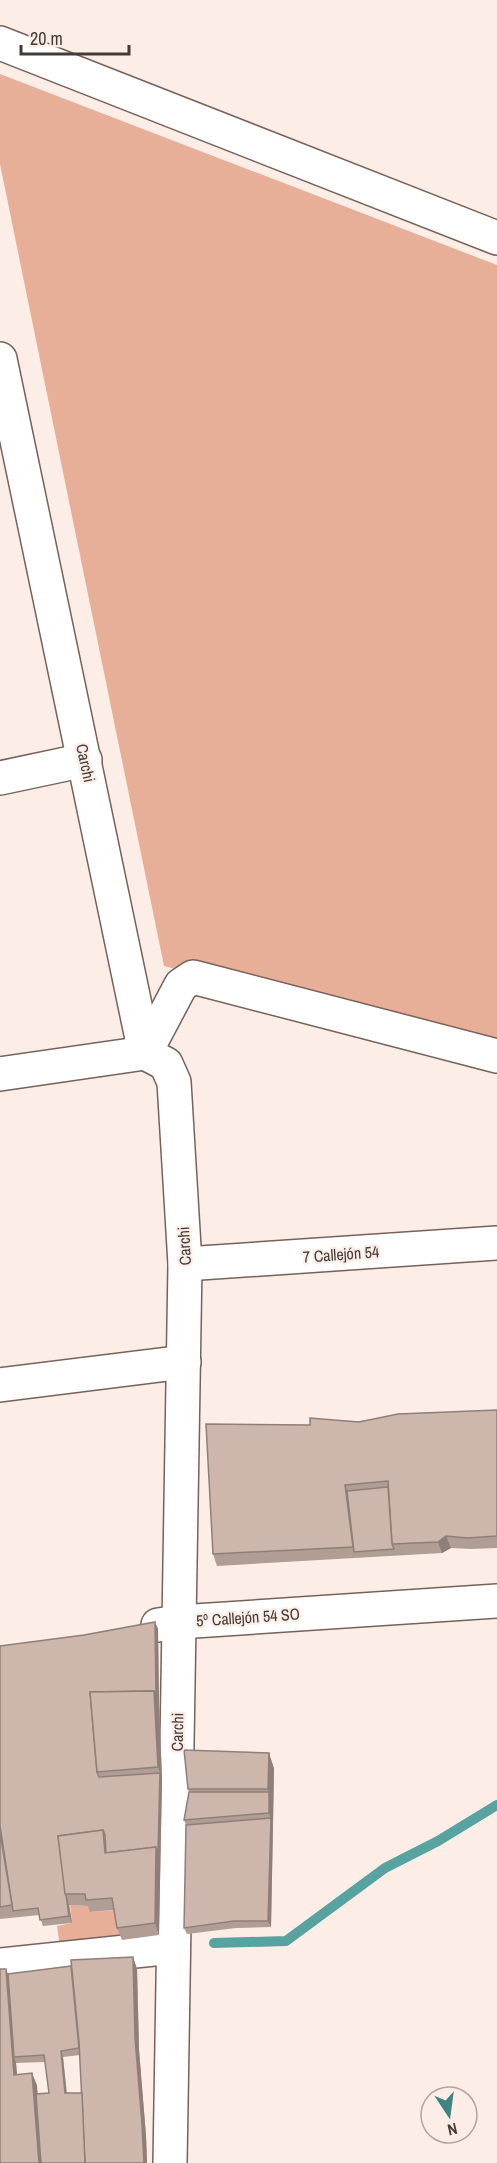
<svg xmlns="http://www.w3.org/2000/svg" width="497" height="2163" viewBox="0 0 497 2163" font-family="'Archivo Narrow',sans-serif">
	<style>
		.green { fill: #e7af97 }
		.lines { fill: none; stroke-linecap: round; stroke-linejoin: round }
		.stream { stroke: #57a3a0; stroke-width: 10 }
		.minor-casing { stroke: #776259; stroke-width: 36 }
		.minor { stroke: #fff; stroke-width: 33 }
		.wall { fill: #b09d94; fill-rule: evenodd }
		.shaded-wall { fill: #907f78 }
		.building { fill: #cdb6ac; stroke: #907f78; stroke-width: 1.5 }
		.labels { text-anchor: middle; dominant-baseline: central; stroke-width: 4.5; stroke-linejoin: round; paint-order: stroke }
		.street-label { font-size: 16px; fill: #443a36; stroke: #fcede7 }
	</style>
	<rect width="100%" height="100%" fill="#fcede7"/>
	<g class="green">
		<polygon points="0,74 497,265 497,1051 164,966 0,164"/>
		<polygon points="70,1905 89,1906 91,1912 117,1910 122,1940 60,1947 57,1926 72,1923"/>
	</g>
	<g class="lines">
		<polyline class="stream" points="214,1943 286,1941 385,1868 438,1841 497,1805"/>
		<g class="minor-casing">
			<g id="minor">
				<polyline points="0,43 497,238"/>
				<polyline points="0,359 145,1053"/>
				<polyline points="0,778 85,760"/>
				<polyline points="145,1053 166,1064 174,1082 185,1264 170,2163"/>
				<polyline points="145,1053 181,985 193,977 497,1056"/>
				<polyline points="0,1074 145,1053"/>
				<polyline points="185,1264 497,1243"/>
				<polyline points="0,1385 184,1362"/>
				<polyline points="158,1625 179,1622 497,1601"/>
				<polyline points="0,1965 173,1947"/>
			</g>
		</g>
		<use href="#minor" class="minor"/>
	</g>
	<g class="wall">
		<polygon points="497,1410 497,1548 471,1549 451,1548 442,1553 217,1566 213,1554 310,1425"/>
		<polygon points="155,1622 158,1629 159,1703 162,1779 159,1935 122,1940 117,1928 114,1910 90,1912 88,1906 69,1905 72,1923 43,1926 39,1915 0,1919 0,1646 84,1635"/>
		<polygon points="274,1768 271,1927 236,1928 187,1934 184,1928 186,1825 184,1820 189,1792 188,1789"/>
		<path d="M133,1957L137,1969L139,2050L146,2136L147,2163H0L6,1969L8,1974ZM80,2055L82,2093H67L63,2057ZM45,2062L49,2093L37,2094V2085L17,2075L16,2063Z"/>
	</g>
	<g class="shaded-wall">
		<polygon points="345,1485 350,1497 354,1552 353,1547"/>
		<polygon points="446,1536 451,1548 442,1553 438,1542"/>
		<polygon points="155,1622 158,1629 159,1703 162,1779 159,1935 155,1923 156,1847 160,1773 158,1767 154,1691"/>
		<polygon points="269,1753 274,1768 273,1825 269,1813 269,1792 268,1789"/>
		<polygon points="271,1818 273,1825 271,1927 268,1921"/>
		<polygon points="0,1820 13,1911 0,1833"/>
		<polygon points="67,1898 69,1905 72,1923 69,1916"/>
		<polygon points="133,1957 137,1969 139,2050 146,2136 147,2163 144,2163 135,2038"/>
		<polygon points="6,1969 10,1981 14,2057 16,2063 18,2087 14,2075"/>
		<polygon points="61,2051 63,2057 67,2100 65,2093"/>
		<polygon points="32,2073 37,2085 43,2163 39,2163"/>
	</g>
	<g class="building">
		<polygon points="497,1410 497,1536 467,1538 446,1536 438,1542 392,1544 388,1481 345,1485 353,1547 213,1554 206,1424 310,1425 310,1418 359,1422 398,1414"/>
		<polygon points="388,1487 392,1544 394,1549 354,1552 347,1491"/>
		<polygon points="155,1622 156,1696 154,1691 90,1692 97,1772 99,1777 160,1773 158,1852 156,1847 106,1853 105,1835 103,1830 58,1836 69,1916 40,1920 38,1908 13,1911 0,1826 0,1646 84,1635"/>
		<polygon points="154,1691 158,1767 97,1772 90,1692"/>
		<polygon points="184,1750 269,1753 268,1789 188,1789"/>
		<polygon points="189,1792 269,1792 269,1813 184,1820"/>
		<polygon points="271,1818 268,1921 234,1921 184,1928 186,1825"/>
		<polygon points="103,1830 105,1853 156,1847 155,1923 117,1928 112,1898 86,1900 85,1894 65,1894 58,1836"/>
		<polygon points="0,1833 12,1905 0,1907"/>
		<polygon points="133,1957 135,2038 142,2124 144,2163 85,2163 79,2042 71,1960"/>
		<polygon points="71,1966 79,2048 61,2051 65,2093 82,2093 85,2163 41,2163 36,2094 49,2093 44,2055 14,2057 8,1974"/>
		<polygon points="0,1969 6,1969 14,2075 32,2073 39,2163 0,2163"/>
	</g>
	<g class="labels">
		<g class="street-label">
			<text transform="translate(86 763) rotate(78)">Carchi</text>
			<text transform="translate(184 1246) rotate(-93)">Carchi</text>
			<text transform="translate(341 1254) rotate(-4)">7 Callejón 54</text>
			<text transform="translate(248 1617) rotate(-4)">5º Callejón 54 SO</text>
			<text transform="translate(177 1732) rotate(-89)">Carchi</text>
		</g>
	</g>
	<g transform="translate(449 2115) rotate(167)"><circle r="28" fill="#fcede7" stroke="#b2a5a0" stroke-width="1.5"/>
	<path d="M0-4.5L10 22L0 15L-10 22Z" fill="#3d8582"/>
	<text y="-9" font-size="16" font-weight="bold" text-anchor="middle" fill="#443a36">N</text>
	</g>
	<path d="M21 45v9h108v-9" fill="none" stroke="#443a36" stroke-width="3"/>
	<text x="30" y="45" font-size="18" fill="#443a36" stroke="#fcede7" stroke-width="4.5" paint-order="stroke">20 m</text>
</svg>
